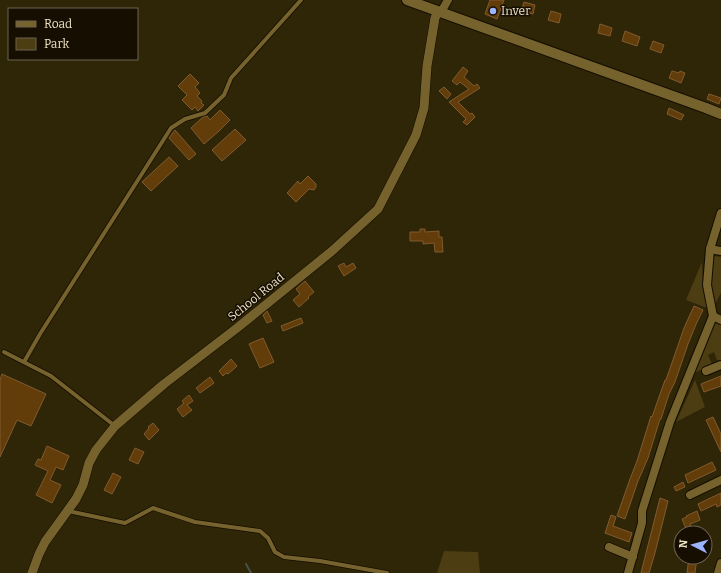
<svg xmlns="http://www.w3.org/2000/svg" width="721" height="573" viewBox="0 0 721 573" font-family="Bitter,serif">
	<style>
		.green { fill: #4c3d13 }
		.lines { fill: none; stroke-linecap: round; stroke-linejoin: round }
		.stream { stroke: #49514b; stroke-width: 2 }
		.building { fill: #623d0a; stroke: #805b2f }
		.service-casing { stroke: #140e01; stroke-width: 5.5 }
		.minor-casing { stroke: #140e01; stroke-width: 10 }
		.tertiary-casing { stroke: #140e01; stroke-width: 10 }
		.secondary-casing { stroke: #140e01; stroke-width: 12 }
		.service { stroke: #76622c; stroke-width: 4 }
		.minor { stroke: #76622c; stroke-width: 8 }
		.tertiary { stroke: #76622c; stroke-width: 9 }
		.secondary { stroke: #76622c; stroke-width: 10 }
		.poi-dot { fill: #9bb5fd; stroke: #160e00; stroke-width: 1.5 }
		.labels { text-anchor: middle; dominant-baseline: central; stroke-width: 3; stroke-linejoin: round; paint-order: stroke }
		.poi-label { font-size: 12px; fill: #f0e5c9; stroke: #160e00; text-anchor: start }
		.street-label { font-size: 12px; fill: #f0e5c9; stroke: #160e00 }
	</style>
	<rect width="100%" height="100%" fill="#2f2507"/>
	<g class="green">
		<polygon points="716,256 721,257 721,293 715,304 711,291 710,279 713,257"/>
		<polygon points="702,262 703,289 707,296 707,308 686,300"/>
		<polygon points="715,320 721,323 721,361 717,360 714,352 708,355 712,364 710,366 694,373"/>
		<polygon points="695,380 705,407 676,422"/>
		<polygon points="444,551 478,552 480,573 437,573"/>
	</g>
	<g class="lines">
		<polyline class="stream" points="246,564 251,573"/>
	</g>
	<g class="building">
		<polygon points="490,0 504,0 497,19 485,14"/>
		<polygon points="524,2 535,5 533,14 521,11"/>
		<polygon points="551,11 561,14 559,23 548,20"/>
		<polygon points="600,24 612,28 610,36 598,33"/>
		<polygon points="625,31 640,37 637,46 622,41"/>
		<polygon points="653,41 664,45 661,53 650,49"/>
		<polygon points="463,67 468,71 464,77 474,86 477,84 480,88 458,102 470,114 472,113 475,117 467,125 463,122 466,119 449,102 469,89 460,82 457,85 452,81"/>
		<polygon points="672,71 679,73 680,71 685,73 681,83 669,78"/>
		<polygon points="190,74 199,83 195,87 200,93 197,96 202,101 201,103 204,105 198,111 195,107 192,110 182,100 187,95 178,86"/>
		<polygon points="444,87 451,94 447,99 439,91"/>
		<polygon points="709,94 721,98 719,104 707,99"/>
		<polygon points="669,108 684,115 681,120 667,114"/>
		<polygon points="220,110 230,120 219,131 204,144 191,128 203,117 207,116 210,120"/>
		<polygon points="235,129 246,140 222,161 212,150"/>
		<polygon points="175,130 196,154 189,160 169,138"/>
		<polygon points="169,157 178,166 151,191 142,182"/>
		<polygon points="308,176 316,184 316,187 314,190 309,189 296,202 287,193 298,181 300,184"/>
		<polygon points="420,229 425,229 425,232 439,231 439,237 442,237 443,252 435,252 434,243 423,244 423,241 410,241 410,232 420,232"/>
		<polygon points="344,263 346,267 353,263 356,268 344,276 338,266"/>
		<polygon points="305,281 314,292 308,297 309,298 299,307 293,300 300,294 296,289"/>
		<polygon points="694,306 703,310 697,322 688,344 675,382 669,394 661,419 660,419 648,458 638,481 625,519 617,516 630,479 637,461 651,416 652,417 665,380 666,380 684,328"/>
		<polygon points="267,311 272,321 267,323 263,315"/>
		<polygon points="301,318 303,323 283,331 281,326"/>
		<polygon points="263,338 274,362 260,368 249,344"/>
		<polygon points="231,359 237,366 228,374 226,373 223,376 219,371"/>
		<polygon points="2,374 46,394 31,426 17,420 0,457 0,380"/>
		<polygon points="721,376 721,386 704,392 701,384"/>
		<polygon points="210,377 214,383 200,393 196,388"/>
		<polygon points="189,395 193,401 187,405 192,410 183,417 177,409 184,403 182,401"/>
		<polygon points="713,417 721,434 721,452 706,420"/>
		<polygon points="153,423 159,430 149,440 144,434 149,428 148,427"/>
		<polygon points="47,446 69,456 63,470 56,467 50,480 61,485 52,503 36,495 48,471 35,465 38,459 41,460"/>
		<polygon points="135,448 144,452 138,464 129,460"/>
		<polygon points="712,462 716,470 688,483 685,475"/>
		<polygon points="113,473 121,477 112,494 104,490"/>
		<polygon points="683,482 685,487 676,491 674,487"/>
		<polygon points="721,493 721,505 717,507 716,504 701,511 698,504"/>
		<polygon points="660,498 668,501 655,553 649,573 641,573"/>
		<polygon points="697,511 700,520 690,524 691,527 686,529 682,519 687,517 686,516"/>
		<polygon points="611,515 616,517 613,526 632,533 629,542 605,533"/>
		<polygon points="689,557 697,557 695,573 687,573"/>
	</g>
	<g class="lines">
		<g class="service-casing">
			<g id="service">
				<polyline points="4,352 51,376 115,426"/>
				<polyline points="24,362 40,334 171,128 185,119 205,113 224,95 231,78 301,0"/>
				<polyline points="68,511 125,523 153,508 195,522 260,531 268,538 275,552 284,557 320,561 387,573"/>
			</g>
		</g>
		<g class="minor-casing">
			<g id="minor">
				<polyline points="441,12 448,0"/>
				<polyline points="710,249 721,251"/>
				<polyline points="713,316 721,320"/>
				<polyline points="706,371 721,365"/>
				<polyline points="690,495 721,480"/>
				<polyline points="609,547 633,557"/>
				<polyline points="628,573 642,523 642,511 670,422 713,316 707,285 710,249 721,213"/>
				<polyline points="718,573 721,563"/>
			</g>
		</g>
		<g class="tertiary-casing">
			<polyline id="tertiary" points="32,573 39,554 45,542 76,499 83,485 89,463 96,450 115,426 164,384 237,328 332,251 378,209 416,135 424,108 427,66 435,18 438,11"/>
		</g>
		<g class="secondary-casing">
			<polyline id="secondary" points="407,0 706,108 721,114"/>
		</g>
		<use href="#service" class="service"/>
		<use href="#minor" class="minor"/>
		<use href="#tertiary" class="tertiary"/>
		<use href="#secondary" class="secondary"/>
	</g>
	<circle class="poi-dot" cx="493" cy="11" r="4"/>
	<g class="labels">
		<g class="poi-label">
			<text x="501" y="11">Inver</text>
		</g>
		<g class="street-label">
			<text transform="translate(256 297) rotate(-39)">School Road</text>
		</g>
	</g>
	<rect x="8" y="8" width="130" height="52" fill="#160e00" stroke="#6d6450"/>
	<rect x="16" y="21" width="20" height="6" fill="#76622c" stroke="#6d6450"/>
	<text x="44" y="28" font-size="12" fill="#f0e5c9">Road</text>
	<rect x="16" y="38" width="20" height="12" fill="#4c3d13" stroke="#6d6450"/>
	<text x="44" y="48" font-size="12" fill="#f0e5c9">Park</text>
	<g transform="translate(693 545) rotate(276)"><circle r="19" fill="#160e00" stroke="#6d6450"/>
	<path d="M0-3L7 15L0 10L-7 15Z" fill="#9bb5fd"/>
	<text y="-6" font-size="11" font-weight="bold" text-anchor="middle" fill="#f0e5c9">N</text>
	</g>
</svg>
